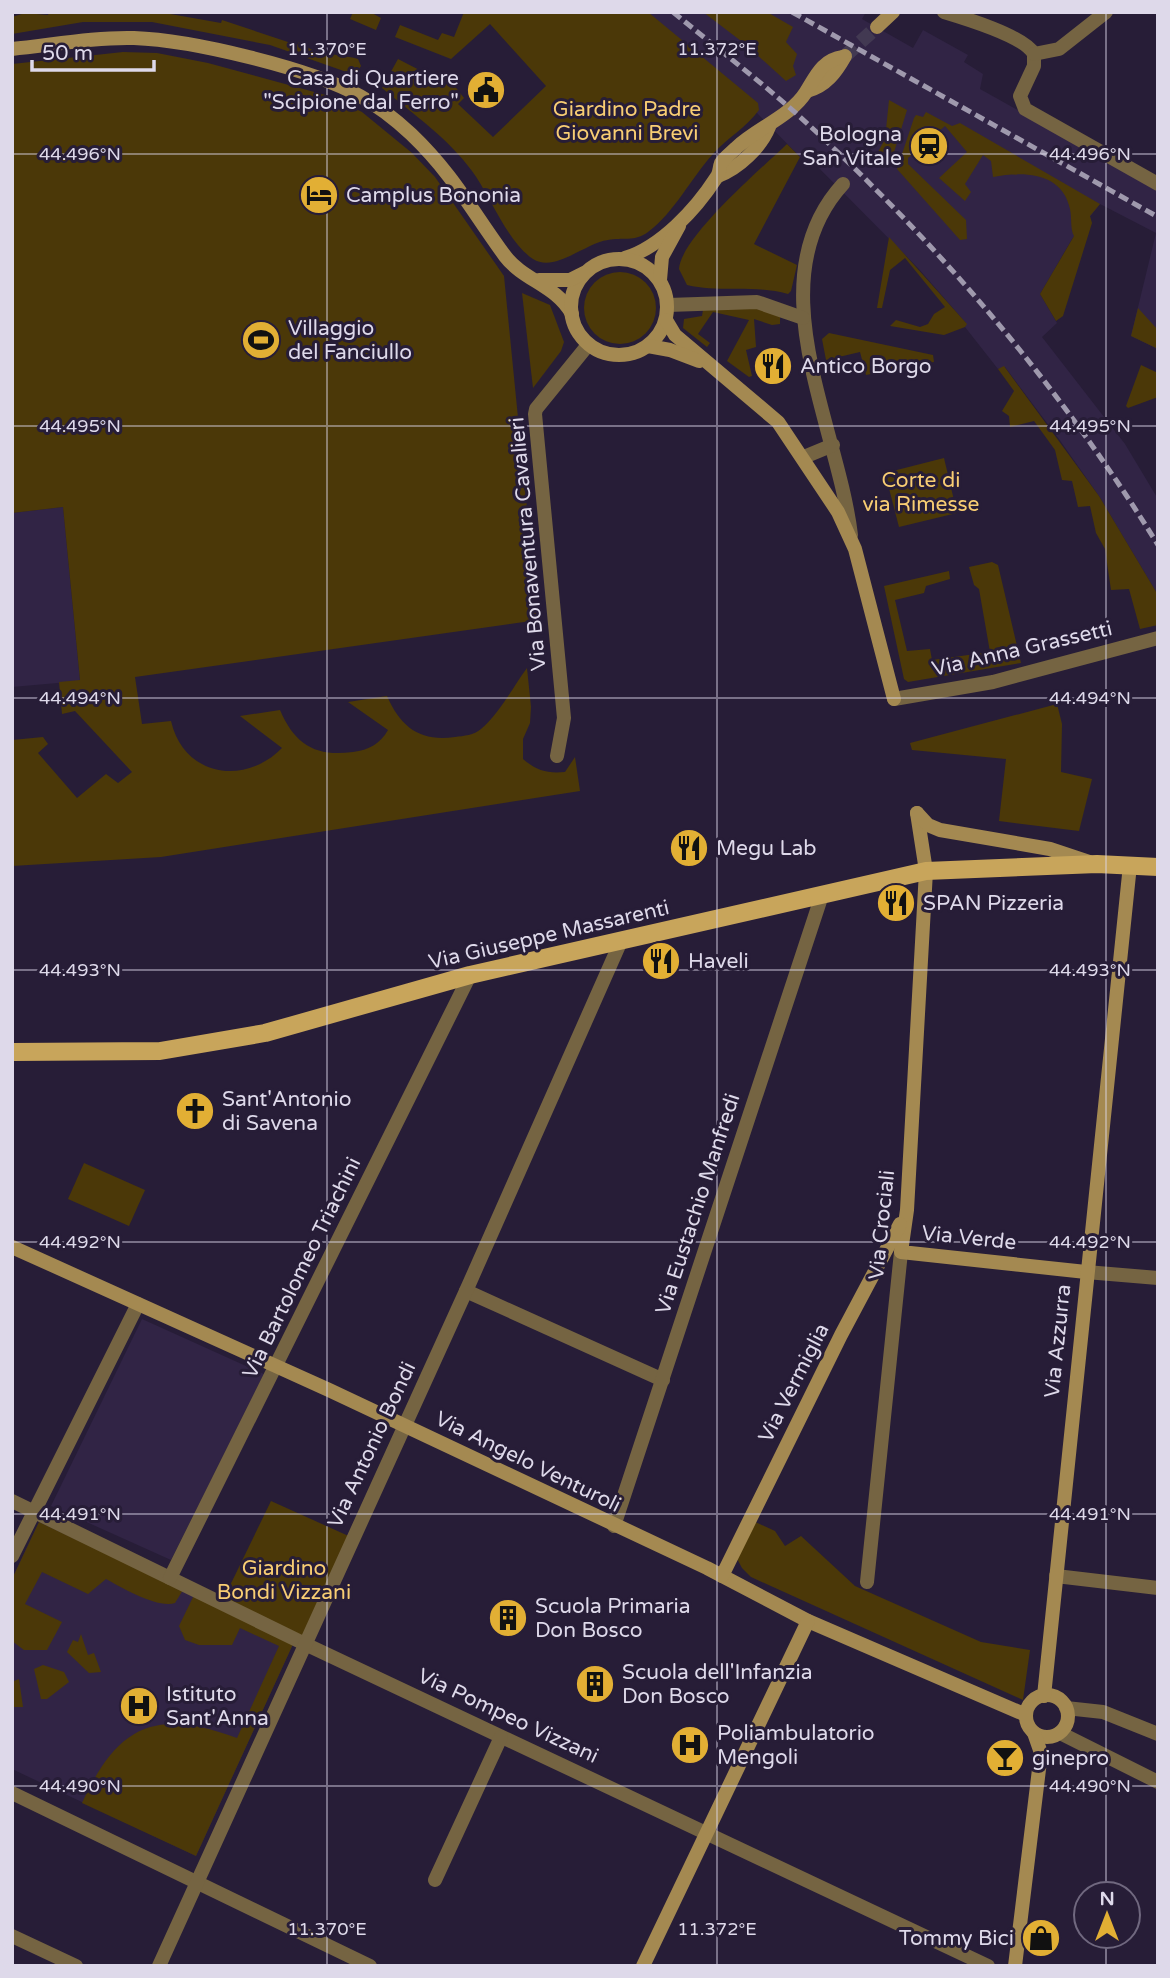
<svg xmlns="http://www.w3.org/2000/svg" width="1170" height="1978" viewBox="0 0 1170 1978" font-family="'Varela Round',sans-serif">
	<style>
		.built { fill: #312445 }
		.green { fill: #4b3808 }
		.lines { fill: none; stroke-linecap: round; stroke-linejoin: round }
		.secondary-tunnel { stroke: #423952; stroke-width: 14; stroke-dasharray: 14 7; stroke-linecap: butt }
		.street { stroke: #756442; stroke-width: 14 }
		.secondary { stroke: #a48951; stroke-width: 14 }
		.primary { stroke: #c8a55b; stroke-width: 18 }
		.rail { stroke: #9f99ad; stroke-width: 5; stroke-dasharray: 10 5; stroke-linecap: butt }
		.ticks { fill: none; stroke: #ded9ea; stroke-width: 2; stroke-opacity: 0.45 }
		.labels { text-anchor: middle; dominant-baseline: central; stroke-width: 6; stroke-linejoin: round; paint-order: stroke }
		.poi-label { font-size: 21px; fill: #ded9ea; stroke: #271d37; text-anchor: start }
		.park-label { font-size: 21px; fill: #f8cd73; stroke: #271d37 }
		.street-label { font-size: 21px; fill: #ded9ea; stroke: #271d37 }
		.ticks-label { font-size: 18px; text-anchor: middle; fill: #ded9ea; stroke: #271d37; stroke-width: 6; stroke-linejoin: round; paint-order: stroke }
	</style>
	<rect width="100%" height="100%" fill="#271d37"/>
	<g class="built">
		<polygon points="624,12 866,12 862,19 913,48 923,30 968,55 964,62 983,74 980,89 1158,188 1158,349 1131,336 1156,233 1100,204 1072,239 1040,294 1057,323 1042,337 1125,444 1158,499 1158,595 1099,496 1059,439 1005,367 998,369 965,327 966,323 918,268 812,161 800,157 757,113"/>
		<polygon points="63,507 80,681 12,687 12,513"/>
		<polygon points="142,1319 264,1374 171,1560 51,1506"/>
		<polygon points="39,1522 294,1642 196,1856 12,1769 12,1579"/>
	</g>
	<g class="green">
		<path d="M49,12H159L221,23L222,20L297,45L299,42L322,56L324,51C336,57 346,55 358,59L361,66L355,75L270,45L152,22H83L12,34V17L25,13L48,15Z"/>
		<polygon points="353,12 370,12 381,18 376,30 350,19"/>
		<path d="M464,12H648L758,103L759,110C747,127 727,138 713,154C691,178 674,213 648,232C635,242 622,237 608,240C585,243 555,273 533,259C507,242 490,195 472,171C448,138 414,115 382,88L398,59L431,76L436,72L447,76L464,98L458,104L493,137L546,86L490,24L451,59L395,37L400,25L438,40L442,33L454,37Z"/>
		<polygon points="703,12 767,12 793,27 786,42 797,54 793,66 796,75 786,81 745,44"/>
		<path d="M123,52L157,53L208,63L329,96L362,112L412,153L435,177L504,276L538,620L135,677L142,724L171,721C184,777 245,786 282,748L240,716L280,710C295,745 316,757 353,752C369,750 380,744 388,730L348,702L387,696C401,728 421,742 455,737C464,736 474,735 481,729C499,714 513,687 527,668L531,707L530,723L523,739V759C536,770 547,774 565,772L575,757L580,791L161,857L12,866V740L43,737L48,744L38,753L77,798L106,774L118,783L132,772L75,711L62,714L59,682L80,680L63,507L12,513V64Z"/>
		<polygon points="889,100 907,110 891,162 878,152 885,139"/>
		<path d="M926,112L952,126L960,123L1100,204L1090,216L1092,223L1063,316L1056,321L1040,294L1074,236C1070,229 1072,218 1070,209C1062,172 1024,171 993,177L991,161L983,155L965,184L971,192L965,201L939,178L967,152L945,126L908,158V164L966,220L967,239L960,240L897,169L914,118L916,115L923,117Z"/>
		<path d="M787,144L800,157L754,244L797,265L791,291L788,294C754,284 720,293 687,285L679,269C681,237 762,168 787,144Z"/>
		<polygon points="889,237 967,324 965,327 944,335 890,326 896,320 920,327 928,324 934,314 945,307 905,258 890,270 882,308 877,308"/>
		<circle cx="620" cy="308" r="36"/>
		<polygon points="522,293 550,305 564,342 561,351 533,388"/>
		<polygon points="757,308 780,315 780,324 772,325 754,319 756,347 746,350 752,376 749,377 727,361 749,320 713,312 698,334 710,343 707,347 683,328 684,319 702,316 703,310"/>
		<polygon points="1138,308 1158,330 1158,349 1131,336"/>
		<polygon points="829,333 933,355 934,362 866,375 860,352 826,360 822,339"/>
		<polygon points="1141,365 1158,373 1158,397 1128,408 1126,406"/>
		<polygon points="1004,366 1099,496 1158,595 1158,625 1140,629 1129,589 1111,590 1105,549 1096,533 1090,506 1078,507 1072,481 1062,480 1055,450 1034,421 1010,427 1009,416 1002,411 1014,391 998,369"/>
		<polygon points="944,458 957,513 899,527 885,473"/>
		<polygon points="992,562 998,565 1021,663 908,682 904,679 884,586 949,571 950,579 926,586 924,593 895,600 907,651 930,649 932,660 990,652 979,589 974,585 969,567"/>
		<polygon points="1057,704 1062,724 1061,772 1092,779 1079,831 999,821 1006,759 912,750 910,743"/>
		<polygon points="84,1163 145,1190 129,1226 68,1199"/>
		<polygon points="271,1501 353,1538 305,1644 221,1604"/>
		<polygon points="751,1520 775,1531 785,1546 801,1536 855,1586 981,1642 1030,1650 1023,1700 751,1577 742,1568 735,1555"/>
		<path d="M39,1522L183,1590L175,1603C159,1609 122,1588 106,1579L88,1594L42,1572L25,1604L62,1622L47,1650H24L12,1641V1579Z"/>
		<path d="M194,1595L294,1642L196,1856L82,1803C118,1725 155,1708 237,1738L279,1646L240,1628L232,1645H199L185,1640L179,1626Z"/>
		<polygon points="81,1634 88,1655 94,1653 101,1672 89,1673 67,1652 73,1640 78,1642"/>
		<polygon points="43,1665 64,1672 69,1682 47,1699 41,1699 34,1669"/>
		<polygon points="19,1679 23,1707 13,1707 14,1681"/>
	</g>
	<g class="lines">
		<polyline class="secondary-tunnel" points="845,56 877,27"/>
		<g class="street">
			<path d="M944,12C964,18 1024,36 1034,54"/>
			<polyline points="1034,54 1034,66 1020,96 1025,109 1158,184"/>
			<polyline points="1034,54 1059,49 1106,12"/>
			<path d="M843,184C755,280 838,425 851,535"/>
			<polyline points="668,305 757,302 803,318"/>
			<polyline points="804,457 833,445"/>
			<polyline points="894,699 993,682 1158,638"/>
			<polyline points="557,756 564,718 535,414 536,409 588,345"/>
			<polyline points="1086,1272 1158,1278"/>
			<polyline points="466,1291 663,1380"/>
			<polyline points="12,1501 305,1644 988,1966"/>
			<polyline points="614,1526 822,895"/>
			<polyline points="12,1556 138,1304"/>
			<polyline points="1056,1576 1158,1588"/>
			<polyline points="170,1578 470,975"/>
			<polyline points="867,1582 901,1252"/>
			<polyline points="1066,1708 1103,1712 1158,1734"/>
			<polyline points="1060,1733 1158,1782"/>
			<polyline points="12,1793 370,1966"/>
			<polyline points="435,1880 501,1737"/>
			<polyline points="12,1936 76,1966"/>
			<polyline points="159,1966 466,1291 621,941"/>
		</g>
		<g class="secondary">
			<polyline points="877,27 893,12"/>
			<path d="M12,49C52,45 94,37 134,38C191,40 310,68 360,96C378,106 396,120 411,134C453,174 472,211 505,256C524,281 556,285 572,314"/>
			<path d="M807,91C826,86 836,72 845,56"/>
			<path d="M718,176C739,168 761,147 769,127"/>
			<path d="M625,258C661,247 696,209 716,178C720,174 719,168 721,163C724,158 732,152 736,148C757,128 790,117 806,92C816,76 822,60 843,57"/>
			<circle cx="619" cy="307" r="48"/>
			<polyline points="539,280 570,280 584,273"/>
			<polyline points="660,280 662,257 679,226"/>
			<polyline points="666,320 675,335 778,422 838,512 855,549 894,699"/>
			<polyline points="648,346 670,350 699,361"/>
			<polyline points="917,813 926,871 907,1210 901,1252 1086,1272"/>
			<polyline points="917,813 928,825 940,830 1050,849 1089,862"/>
			<polyline points="12,1247 329,1390 707,1568 808,1621 1026,1715"/>
			<polyline points="722,1576 841,1335 900,1224"/>
			<circle cx="1047" cy="1716" r="21"/>
			<polyline points="1044,1696 1130,865"/>
			<polyline points="643,1966 808,1621"/>
			<polyline points="1015,1966 1041,1753 1034,1733"/>
		</g>
		<polyline class="primary" points="12,1052 160,1051 265,1033 470,975 926,871 1097,864 1158,867"/>
		<g class="rail">
			<path d="M673,12C719,50 767,86 811,127C944,250 1063,391 1158,545"/>
			<polyline points="792,12 1158,217"/>
		</g>
	</g>
	<path class="ticks" d="M327,12V1966M717,12V1966M1106,12V1894M12,154H1158M12,426H1158M12,698H1158M12,970H1158M12,1242H1158M12,1514H1158M12,1786H1158M1106,1936V1966"/>
	<defs>
		<g id="civic-disc" transform="scale(2.0125)"><circle r="9.5" fill="#e2af34" stroke="#271d37"/><path d="M-.6-6.5H3V-4.5H.6V-3L4-1V1h2V6H-6V1h2V-1L-.6-3ZM-1.2 2.5V6h2.4V2.5Z" fill="#111"/></g>
		<g id="station-disc" transform="scale(2.0125)"><circle r="9.5" fill="#e2af34" stroke="#271d37"/><path d="M-3-6H3Q5-6 5-4V2Q5 4 3 4L4.5 6H3L1.5 4h-3L-3 6H-4.5L-3 4Q-5 4-5 2V-4Q-5-6-3-6ZM-3.5-4v3h7v-3ZM-3.5 1v1.5H-2V1ZM2 1v1.5H3.5V1Z" fill="#111"/></g>
		<g id="hotel-disc" transform="scale(2.0125)"><circle r="9.5" fill="#e2af34" stroke="#271d37"/><path d="M-6-4.5h1.5V1H6V5H4.5V3h-9V5H-6ZM-4 0a1.8 1.8 0 1 1 3.6 0ZM.5 0V-2.5h3Q6-2.5 6 0Z" fill="#111"/></g>
		<g id="stadium-disc" transform="scale(2.0125)"><circle r="9.5" fill="#e2af34" stroke="#271d37"/><path d="M0-5a6.5 5 0 1 0 0 10a6.5 5 0 1 0 0-10ZM-3.5-1.8h7v3.6h-7Z" fill="#111"/></g>
		<g id="restaurant-disc" transform="scale(2.0125)"><circle r="9.5" fill="#e2af34" stroke="#271d37"/><path d="M-5-6h1v4h1v-4h1v4h1v-4h1v5L-1.5 .5V6h-2V.5L-5-1ZM5-6V6H3V1.5H1.5Q1.5-4 5-6Z" fill="#111"/></g>
		<g id="church-disc" transform="scale(2.0125)"><circle r="9.5" fill="#e2af34" stroke="#271d37"/><path d="M-1.2-6h2.4v3.5h3.3v2.4h-3.3V6h-2.4V-.1h-3.3v-2.4h3.3Z" fill="#111"/></g>
		<g id="building-disc" transform="scale(2.0125)"><circle r="9.5" fill="#e2af34" stroke="#271d37"/><path d="M-4-6H4V6H1V3H-1V6H-4ZM-2.5-4.3h1.7v1.8h-1.7ZM.8-4.3h1.7v1.8H.8ZM-2.5-1h1.7V.8h-1.7ZM.8-1h1.7V.8H.8Z" fill="#111"/></g>
		<g id="hospital-disc" transform="scale(2.0125)"><circle r="9.5" fill="#e2af34" stroke="#271d37"/><path d="M-5-5h3v3.5h4V-5h3V5h-3V1.5h-4V5h-3Z" fill="#111"/></g>
		<g id="bar-disc" transform="scale(2.0125)"><circle r="9.5" fill="#e2af34" stroke="#271d37"/><path d="M-6-5H6L.8 .8V4.5H3.5V6h-7V4.5H-.8V.8Z" fill="#111"/></g>
		<g id="shop-disc" transform="scale(2.0125)"><circle r="9.5" fill="#e2af34" stroke="#271d37"/><path d="M-5-2.5h2.3a2.7 3.5 0 0 1 5.4 0H5L5.5 6h-11ZM-1.5-2.5h3a1.5 2.3 0 0 0-3 0Z" fill="#111"/></g>
	</defs>
	<g fill-rule="evenodd">
		<use href="#civic-disc" x="486" y="90"/>
		<use href="#station-disc" x="929" y="146"/>
		<use href="#hotel-disc" x="319" y="195"/>
		<use href="#stadium-disc" x="261" y="340"/>
		<use href="#restaurant-disc" x="773" y="366"/>
		<use href="#restaurant-disc" x="689" y="848"/>
		<use href="#restaurant-disc" x="896" y="903"/>
		<use href="#restaurant-disc" x="661" y="961"/>
		<use href="#church-disc" x="195" y="1111"/>
		<use href="#building-disc" x="508" y="1618"/>
		<use href="#building-disc" x="595" y="1684"/>
		<use href="#hospital-disc" x="139" y="1706"/>
		<use href="#hospital-disc" x="690" y="1745"/>
		<use href="#bar-disc" x="1005" y="1758"/>
		<use href="#shop-disc" x="1041" y="1938"/>
	</g>
	<g class="labels">
		<g class="poi-label">
			<text x="459" y="78" text-anchor="end">Casa di Quartiere<tspan x="459" dy="24">"Scipione dal Ferro"</tspan></text>
			<text x="902" y="134" text-anchor="end">Bologna<tspan x="902" dy="24">San Vitale</tspan></text>
			<text x="346" y="195">Camplus Bononia</text>
			<text x="288" y="328">Villaggio<tspan x="288" dy="24">del Fanciullo</tspan></text>
			<text x="800" y="366">Antico Borgo</text>
			<text x="716" y="848">Megu Lab</text>
			<text x="923" y="903">SPAN Pizzeria</text>
			<text x="688" y="961">Haveli</text>
			<text x="222" y="1099">Sant'Antonio<tspan x="222" dy="24">di Savena</tspan></text>
			<text x="535" y="1606">Scuola Primaria<tspan x="535" dy="24">Don Bosco</tspan></text>
			<text x="622" y="1672">Scuola dell'Infanzia<tspan x="622" dy="24">Don Bosco</tspan></text>
			<text x="166" y="1694">Istituto<tspan x="166" dy="24">Sant'Anna</tspan></text>
			<text x="717" y="1733">Poliambulatorio<tspan x="717" dy="24">Mengoli</tspan></text>
			<text x="1032" y="1758">ginepro</text>
			<text x="1014" y="1938" text-anchor="end">Tommy Bici</text>
		</g>
		<g class="park-label">
			<text x="627" y="109">Giardino Padre<tspan x="627" dy="24">Giovanni Brevi</tspan></text>
			<text x="921" y="480">Corte di<tspan x="921" dy="24">via Rimesse</tspan></text>
			<text x="284" y="1568">Giardino<tspan x="284" dy="24">Bondi Vizzani</tspan></text>
		</g>
		<g class="street-label">
			<text transform="translate(528 544) rotate(-95)">Via Bonaventura Cavalieri</text>
			<text transform="translate(1022 649) rotate(-13)">Via Anna Grassetti</text>
			<text transform="translate(549 935) rotate(-13)">Via Giuseppe Massarenti</text>
			<text transform="translate(698 1204) rotate(-72)">Via Eustachio Manfredi</text>
			<text transform="translate(882 1225) rotate(-84)">Via Crociali</text>
			<text transform="translate(969 1238) rotate(6)">Via Verde</text>
			<text transform="translate(302 1268) rotate(-64)">Via Bartolomeo Triachini</text>
			<text transform="translate(1058 1341) rotate(-84)">Via Azzurra</text>
			<text transform="translate(794 1383) rotate(-63)">Via Vermiglia</text>
			<text transform="translate(372 1445) rotate(-65)">Via Antonio Bondi</text>
			<text transform="translate(528 1462) rotate(26)">Via Angelo Venturoli</text>
			<text transform="translate(508 1716) rotate(25)">Via Pompeo Vizzani</text>
		</g>
	</g>
	<g class="ticks-label">
		<text x="327" y="55">11.370°E</text>
		<text x="717" y="55">11.372°E</text>
		<text x="80" y="160">44.496°N</text>
		<text x="1090" y="160">44.496°N</text>
		<text x="80" y="432">44.495°N</text>
		<text x="1090" y="432">44.495°N</text>
		<text x="80" y="704">44.494°N</text>
		<text x="1090" y="704">44.494°N</text>
		<text x="80" y="976">44.493°N</text>
		<text x="1090" y="976">44.493°N</text>
		<text x="80" y="1248">44.492°N</text>
		<text x="1090" y="1248">44.492°N</text>
		<text x="80" y="1520">44.491°N</text>
		<text x="1090" y="1520">44.491°N</text>
		<text x="80" y="1792">44.490°N</text>
		<text x="1090" y="1792">44.490°N</text>
		<text x="327" y="1935">11.370°E</text>
		<text x="717" y="1935">11.372°E</text>
	</g>
	<rect width="1170" height="1978" fill="none" stroke="#ded9ea" stroke-width="28"/>
	<g transform="translate(1107 1915)"><circle r="33" fill="#271d37" stroke="#70687f" stroke-width="2"/>
	<path d="M0-5L12 26L0 18L-12 26Z" fill="#e2af34"/>
	<text y="-10" font-size="19" font-weight="bold" text-anchor="middle" fill="#ded9ea">N</text>
	</g>
	<path d="M32 60v10h122v-10" fill="none" stroke="#ded9ea" stroke-width="3.5"/>
	<text x="42" y="60" font-size="21" fill="#ded9ea" stroke="#271d37" stroke-width="5" paint-order="stroke">50 m</text>
</svg>
